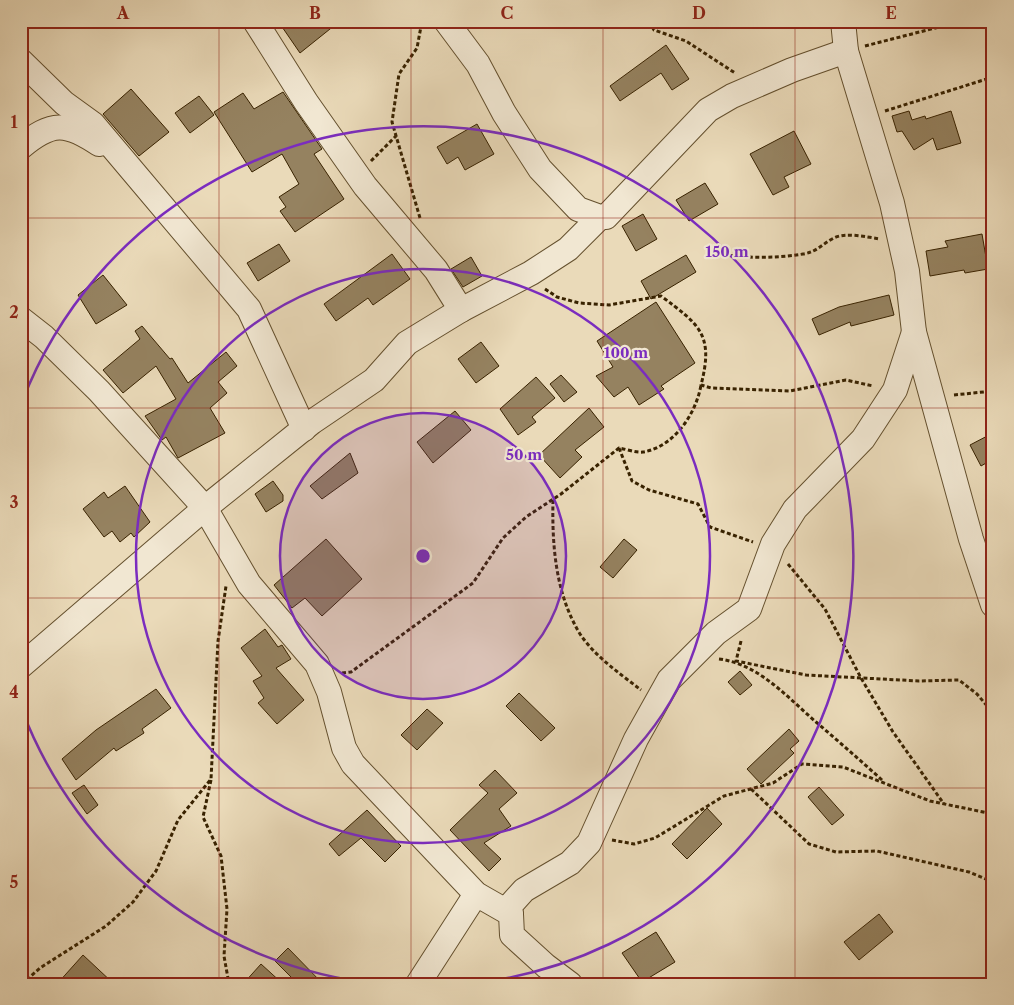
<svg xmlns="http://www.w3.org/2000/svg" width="1014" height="1005" viewBox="0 0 1014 1005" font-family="'Libre Caslon Text',serif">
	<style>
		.building { fill: #958260; stroke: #382200 }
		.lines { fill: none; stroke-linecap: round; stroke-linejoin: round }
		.minor-casing { stroke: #64502e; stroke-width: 26 }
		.path { stroke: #382200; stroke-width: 3; stroke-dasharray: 4 2.5; stroke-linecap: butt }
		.minor { stroke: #f1e7d2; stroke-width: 24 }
		.grid { fill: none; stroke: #8f2418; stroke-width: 1; stroke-opacity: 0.55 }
		.ring { fill: none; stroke: #7b2cbf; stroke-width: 2.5 }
		.centre { fill: #7b2cbf; stroke: #f1e7d2; stroke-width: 2.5 }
		.ring-label { font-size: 15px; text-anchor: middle; font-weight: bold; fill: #7b2cbf; stroke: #f1e7d2; stroke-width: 4.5; stroke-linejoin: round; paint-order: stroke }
		.neatline { fill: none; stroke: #8f2418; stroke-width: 2 }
		.grid-label { font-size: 16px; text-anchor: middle; font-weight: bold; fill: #8f2418 }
	</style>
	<rect width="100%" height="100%" fill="#eadab9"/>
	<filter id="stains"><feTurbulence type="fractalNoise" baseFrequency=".004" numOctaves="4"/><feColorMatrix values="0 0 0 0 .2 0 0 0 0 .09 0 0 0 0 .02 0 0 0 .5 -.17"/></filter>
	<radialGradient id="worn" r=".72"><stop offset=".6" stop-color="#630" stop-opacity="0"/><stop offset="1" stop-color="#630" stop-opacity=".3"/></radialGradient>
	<g class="building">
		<polygon points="278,21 340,21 300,53"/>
		<polygon points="666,45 689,79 672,90 661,73 620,101 610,86"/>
		<polygon points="131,89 169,132 139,156 103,114"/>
		<polygon points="283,92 322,149 314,154 344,199 295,232 280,211 286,207 279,197 299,184 282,154 252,172 214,112 243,93 254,109"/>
		<polygon points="199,96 214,115 190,133 175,113"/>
		<polygon points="909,111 912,120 925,116 926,119 951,111 961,143 937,150 933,138 914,150 902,131 897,132 892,116"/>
		<polygon points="477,124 494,154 465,170 458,157 447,164 437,147"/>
		<polygon points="794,131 811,164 784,177 789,187 773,195 750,154"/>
		<polygon points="705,183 718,204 689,221 676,200"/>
		<polygon points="643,214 657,239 636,251 622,226"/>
		<polygon points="982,234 988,269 965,273 964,270 930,276 926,251 948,247 945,241"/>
		<polygon points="279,244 290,261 258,281 247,263"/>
		<polygon points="392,254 410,279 373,305 368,298 336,321 324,304"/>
		<polygon points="686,255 696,272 651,299 641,281"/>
		<polygon points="471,257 482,276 463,287 451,269"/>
		<polygon points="103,275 127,305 96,324 78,295"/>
		<polygon points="889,295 894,315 851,326 850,322 819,335 812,319 839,307"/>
		<polygon points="656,302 695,363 661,386 664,389 639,405 628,387 614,397 596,376 613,367 597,341"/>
		<polygon points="142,326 170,359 172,358 188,383 226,352 237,366 218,382 227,393 210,408 225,433 178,458 166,437 162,440 145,416 176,399 156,366 123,393 103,370 140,339 135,331"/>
		<polygon points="481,342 499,366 476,383 458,359"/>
		<polygon points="561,375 577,392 564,402 550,384"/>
		<polygon points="536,377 555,398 532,417 536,422 518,435 500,409"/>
		<polygon points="589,408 604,427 575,450 582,457 560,478 539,455"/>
		<polygon points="455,411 471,430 433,463 417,442"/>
		<polygon points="993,433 993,459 981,466 970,445"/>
		<polygon points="350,453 358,473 322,499 310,486"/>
		<polygon points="273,481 283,495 283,501 266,512 255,494"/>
		<polygon points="125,486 150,522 134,537 131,533 120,542 112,531 104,537 83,509 104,492 108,498"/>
		<polygon points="326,539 362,579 322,616 305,598 292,608 274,585"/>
		<polygon points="624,539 637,550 613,578 600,567"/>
		<polygon points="265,629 278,647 282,645 291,659 276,668 304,700 277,724 258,703 264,698 253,681 262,676 241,648"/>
		<polygon points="740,671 752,685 740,695 728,682"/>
		<polygon points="156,689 171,708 142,729 144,733 116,751 114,748 76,780 62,759 96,730"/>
		<polygon points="519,693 555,728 541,741 506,706"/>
		<polygon points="427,709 443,723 417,750 401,735"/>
		<polygon points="789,729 799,741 790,749 794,753 761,784 747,769"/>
		<polygon points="495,770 517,793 499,809 511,826 484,843 501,859 489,871 450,830 488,793 479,785"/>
		<polygon points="84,785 98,805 87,814 72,793"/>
		<polygon points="819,787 844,815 832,825 808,797"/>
		<polygon points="707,808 722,824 687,859 672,844"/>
		<polygon points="367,810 401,846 385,862 361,838 339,856 329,844"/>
		<polygon points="879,914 893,932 859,960 844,942"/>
		<polygon points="656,932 675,962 642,982 622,953"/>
		<polygon points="288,948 323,984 298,984 275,961"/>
		<polygon points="83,955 114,984 57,984"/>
		<polygon points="261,964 283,984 243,984"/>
	</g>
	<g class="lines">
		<g class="minor-casing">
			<g id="minor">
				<polyline points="255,21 306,102 365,186 436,270 461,310"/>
				<polyline points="446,21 478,64 504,113 540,169 578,209 600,217"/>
				<polyline points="843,21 846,51 892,203 907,271 914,332 971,539 993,605"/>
				<polyline points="21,61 64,103 93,124 249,309 304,429"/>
				<path d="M21,147C52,121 66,122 99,144"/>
				<polyline points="21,319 44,337 99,391 205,508 249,584 317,664 329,692 344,748 353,764 476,894 511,914 512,935 546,966 570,984"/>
				<polyline points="21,666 205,508 312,422 374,380 407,343 461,310 531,273 568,249 600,217 606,217 708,110 732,96 792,70 846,51"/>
				<polyline points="511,914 506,910 524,890 570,863 589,843 636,739 669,680 716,633 749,609 773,544 795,509 863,439 895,390 914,332"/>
				<polyline points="418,984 476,894"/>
			</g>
		</g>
		<g class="path">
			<polyline points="649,21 654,30 686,41 735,73"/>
			<polyline points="865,46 939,27 953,21"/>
			<polyline points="885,111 993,77"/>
			<polyline points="371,161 396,136"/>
			<polyline points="420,218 392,122 399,74 417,48 422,21"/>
			<path d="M710,253C740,258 774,259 803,254C817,252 822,244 834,238C845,232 867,237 880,239"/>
			<path d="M545,289L557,297L579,303L609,305L661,296C700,325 714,335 701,385L711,388L790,391L846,380L873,386"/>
			<polyline points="954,395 993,391"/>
			<polyline points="619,448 632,481 649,490 698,504 710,527 753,542"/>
			<path d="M553,500C552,542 555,587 575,625C588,652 618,672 641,690"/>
			<polyline points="788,564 825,609 861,678 893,732 944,804"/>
			<polyline points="741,641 736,661 806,675 919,681 959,680 977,694 993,713"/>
			<path d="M719,659C759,664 787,697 816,722C838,741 860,760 882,780"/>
			<path d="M342,673L351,672L473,583L503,538L526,517L561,494L619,448C626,449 636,453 643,452C674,447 696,414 701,385"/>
			<polyline points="211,780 203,817 221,856 227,909 224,956 229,984"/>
			<polyline points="751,789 809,844 836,852 877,851 969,872 993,882"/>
			<polyline points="612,840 634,844 655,838 724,796 773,783 802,764 843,767 930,801 993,814"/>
			<polyline points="22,984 40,968 106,926 133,902 156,871 178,820 211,779 218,641 226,586"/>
		</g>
		<use href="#minor" class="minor"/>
	</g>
	<path class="grid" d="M219,21V984M411,21V984M603,21V984M795,21V984M21,218H993M21,408H993M21,598H993M21,788H993"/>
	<circle cx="423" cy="556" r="143" fill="#7b2cbf" fill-opacity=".12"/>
	<g class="ring">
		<circle cx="423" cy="556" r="143"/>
		<circle cx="423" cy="556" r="287"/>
		<path d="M378 984A430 430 0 0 1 22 710M22 402A430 430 0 1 1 468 984"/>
	</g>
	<circle cx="423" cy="556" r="8" class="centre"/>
	<g class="ring-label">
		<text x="727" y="257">150 m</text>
		<text x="626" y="358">100 m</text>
		<text x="524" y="460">50 m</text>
	</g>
	<rect width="1014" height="1005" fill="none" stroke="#eadab9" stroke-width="55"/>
	<rect x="28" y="28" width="958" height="950" class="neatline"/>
	<g class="grid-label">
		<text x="123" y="19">A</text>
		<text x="315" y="19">B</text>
		<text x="507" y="19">C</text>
		<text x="699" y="19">D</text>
		<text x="891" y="19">E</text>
		<text x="14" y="128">1</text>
		<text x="14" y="318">2</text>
		<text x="14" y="508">3</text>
		<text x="14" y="698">4</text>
		<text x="14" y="888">5</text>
	</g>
	<rect width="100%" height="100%" filter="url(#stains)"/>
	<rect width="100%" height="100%" fill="url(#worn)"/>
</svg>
